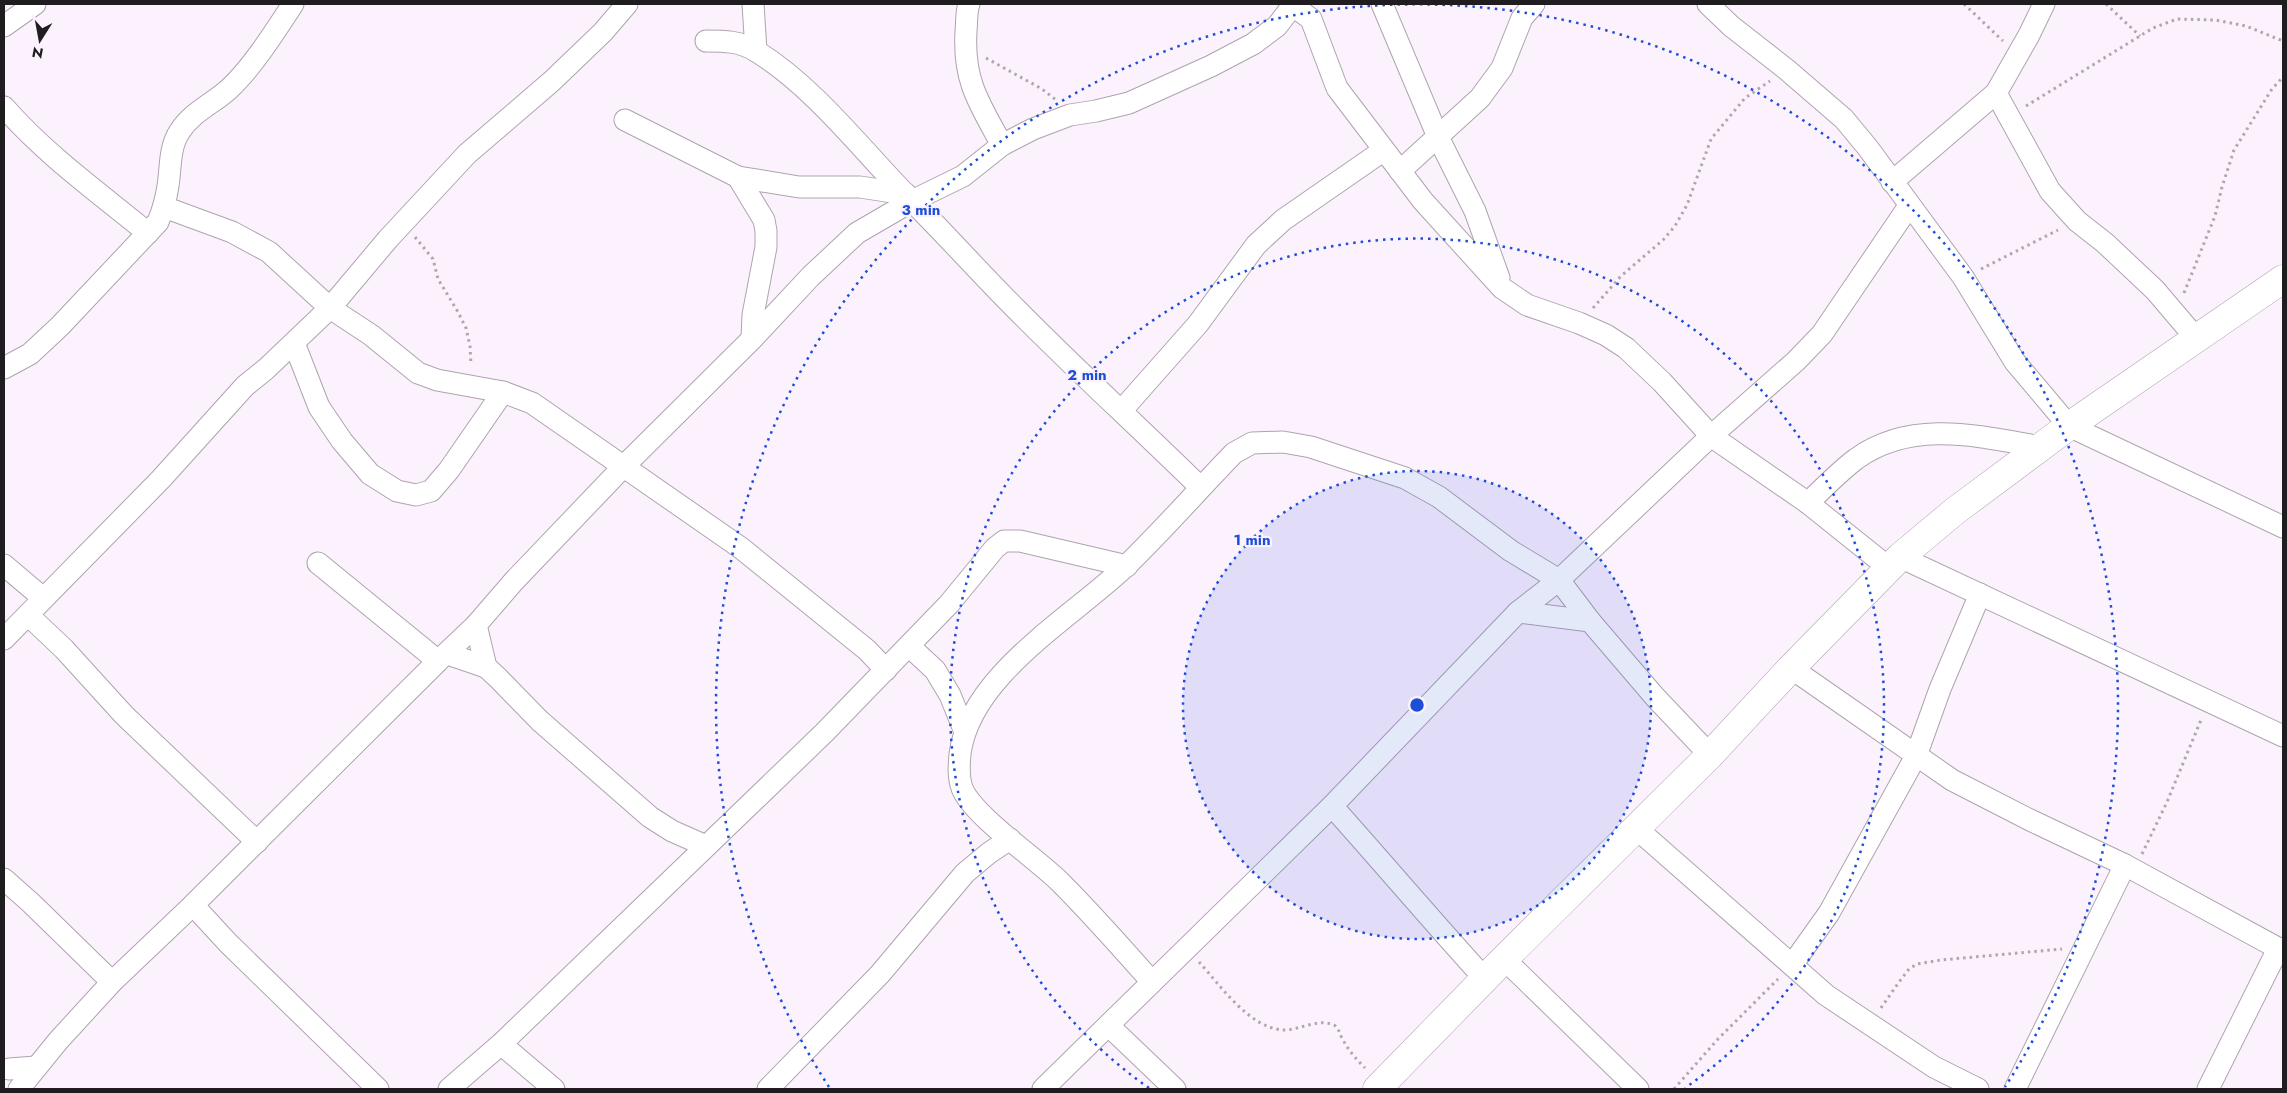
<svg xmlns="http://www.w3.org/2000/svg" width="2287" height="1093" viewBox="0 0 2287 1093" font-family="Jost,sans-serif">
	<style>
		.lines { fill: none; stroke-linecap: round; stroke-linejoin: round }
		.minor-casing { stroke: #ada4ae; stroke-width: 23 }
		.tertiary-casing { stroke: #ada4ae; stroke-width: 29 }
		.path { stroke: #afa7af; stroke-width: 3; stroke-dasharray: 2.5 4; stroke-linecap: butt }
		.minor { stroke: #fff; stroke-width: 21 }
		.tertiary { stroke: #fff; stroke-width: 28 }
		.ring { fill: none; stroke: #1d4ed8; stroke-width: 2.5; stroke-dasharray: 2.5 5 }
		.centre { fill: #1d4ed8; stroke: #fcf2fd; stroke-width: 2.5 }
		.ring-label { font-size: 15px; text-anchor: middle; font-weight: bold; fill: #1d4ed8; stroke: #fcf2fd; stroke-width: 4.5; stroke-linejoin: round; paint-order: stroke }
	</style>
	<rect width="100%" height="100%" fill="#fcf2fd"/>
	<g class="lines">
		<g class="minor-casing">
			<g id="minor">
				<polyline points="753,4 756,51"/>
				<path d="M969,4C966,12 967,22 966,31C963,81 979,103 1002,145"/>
				<polyline points="1382,4 1438,137 1475,211 1499,278"/>
				<polyline points="1708,4 1731,26 1786,69 1844,119 1868,148 1963,277 2015,362 2069,426 2283,527"/>
				<polyline points="1292,5 1311,19 1337,88 1423,201 1502,288 1527,305 1579,323 1606,335 1626,348 1662,382 1711,436 1808,503 1889,568"/>
				<polyline points="4,26 35,4"/>
				<path d="M706,41C724,41 740,41 756,51C817,89 864,153 914,203C948,237 981,274 1016,309C1076,370 1139,427 1200,487"/>
				<polyline points="1996,93 2050,191 2077,221 2105,243 2155,290 2195,337"/>
				<path d="M4,107C46,155 99,193 148,233"/>
				<polyline points="625,120 738,177 799,187 860,187 906,194"/>
				<polyline points="1400,171 1480,98 1502,68 1522,18 1534,4"/>
				<polyline points="738,177 764,220 766,231 766,247 753,315 752,339"/>
				<polyline points="1892,182 1996,93 2029,35 2044,4"/>
				<polyline points="164,207 232,232 269,252 330,308 371,335 418,373 437,380 503,392 532,403 741,548 867,650 886,670"/>
				<polyline points="294,343 319,407 342,441 370,474 397,491 416,495 431,491 449,470 503,392"/>
				<path d="M4,368L30,354L60,326L158,222C163,210 166,199 168,186C171,167 169,147 180,131C192,112 214,103 229,89C252,68 276,30 293,4"/>
				<polyline points="1122,410 1198,324 1256,245 1283,220 1384,150"/>
				<path d="M1808,503C1823,488 1839,472 1856,459C1912,419 1978,436 2041,447"/>
				<polyline points="1900,557 2283,736"/>
				<polyline points="318,563 438,661"/>
				<polyline points="4,565 43,598"/>
				<polyline points="1518,612 1590,621"/>
				<polyline points="28,615 64,649 124,715 257,842"/>
				<polyline points="476,625 486,667"/>
				<polyline points="4,639 161,479 245,386 266,369 330,308 388,239 467,154 552,81 603,32 627,4"/>
				<polyline points="909,646 935,670 950,695 965,732"/>
				<polyline points="448,654 486,667 497,677 540,721 650,817 672,831 706,846"/>
				<polyline points="1791,668 1952,780 2030,820 2125,865 2283,951"/>
				<path d="M1332,806C1383,863 1433,922 1485,979"/>
				<polyline points="1637,829 1826,995 1934,1067 1978,1089"/>
				<polyline points="4,879 31,903 112,982"/>
				<polyline points="193,905 228,943 378,1089"/>
				<polyline points="1504,959 1638,1089"/>
				<polyline points="1792,965 1829,913 1916,756 1940,689 1980,594"/>
				<path d="M1152,982C1122,948 1092,914 1060,882C1037,859 972,815 962,788C958,777 959,765 960,754C970,675 1073,617 1127,565C1164,529 1198,490 1234,453L1252,443L1283,442L1311,447L1405,478L1439,497L1511,551L1559,580L1590,621L1655,697L1710,755"/>
				<polyline points="1109,1026 1175,1089"/>
				<polyline points="501,1044 554,1089"/>
				<polyline points="9,1069 36,1067"/>
				<polyline points="19,1089 58,1041 112,982 193,905 438,661 476,625 514,581 623,467 752,339 811,276 857,233 912,201 963,176 1002,145 1033,129 1070,115 1096,111 1129,103 1211,66 1253,44 1277,26 1294,4"/>
				<polyline points="449,1089 501,1044 824,733 949,604 995,548 1004,541 1020,541 1127,566"/>
				<polyline points="768,1089 880,974 965,873 989,853 1010,839"/>
				<polyline points="1043,1089 1332,806 1518,612 1559,580 1711,436 1796,361 1822,334 1909,206"/>
				<polyline points="2015,1089 2125,865"/>
				<polyline points="2208,1089 2278,949"/>
			</g>
		</g>
		<g class="tertiary-casing">
			<polyline id="tertiary" points="1377,1089 1504,959 1710,755 1791,668 1900,557 1955,511 2069,426 2283,279"/>
		</g>
		<g class="path">
			<polyline points="1964,4 2003,41"/>
			<polyline points="2106,4 2140,36"/>
			<polyline points="986,58 1042,89 1056,100"/>
			<polyline points="2026,106 2153,28 2177,19 2215,20 2246,26 2283,41"/>
			<polyline points="415,237 433,259 438,279 458,312 466,328 470,346 471,365"/>
			<polyline points="1981,269 2058,230"/>
			<polyline points="2184,293 2215,216 2222,187 2234,150 2272,89 2283,77"/>
			<polyline points="1593,308 1621,276 1663,240 1675,226 1687,205 1711,139 1745,98 1770,81"/>
			<polyline points="2142,854 2167,802 2201,720"/>
			<path d="M1199,962C1220,985 1250,1029 1284,1030C1300,1030 1318,1018 1334,1025C1339,1028 1339,1033 1342,1038C1348,1050 1356,1059 1365,1068"/>
			<polyline points="1881,1008 1899,982 1909,969 1917,964 1941,960 2062,949"/>
			<polyline points="1674,1089 1718,1039 1778,979"/>
		</g>
		<use href="#minor" class="minor"/>
		<use href="#tertiary" class="tertiary"/>
	</g>
	<circle cx="1417" cy="705" r="234" fill="#1d4ed8" fill-opacity=".12"/>
	<g class="ring">
		<circle cx="1417" cy="705" r="234"/>
		<path d="M1149 1088A467 467 0 1 1 1685 1088"/>
		<path d="M829 1087A701 701 0 1 1 2005 1087"/>
	</g>
	<circle cx="1417" cy="705" r="8" class="centre"/>
	<g class="ring-label">
		<text x="921" y="215">3 min</text>
		<text x="1087" y="380">2 min</text>
		<text x="1252" y="545">1 min</text>
	</g>
	<rect width="2287" height="1093" fill="none" stroke="#201d20" stroke-width="10"/>
	<g transform="translate(40 40) rotate(191)" stroke="#fcf2fd" stroke-width="4" paint-order="stroke">
	<path d="M0-4L9 19L0 12L-9 19Z" fill="#201d20"/>
	<text y="-8" font-size="14" font-weight="bold" text-anchor="middle" fill="#201d20">N</text>
	</g>
</svg>
